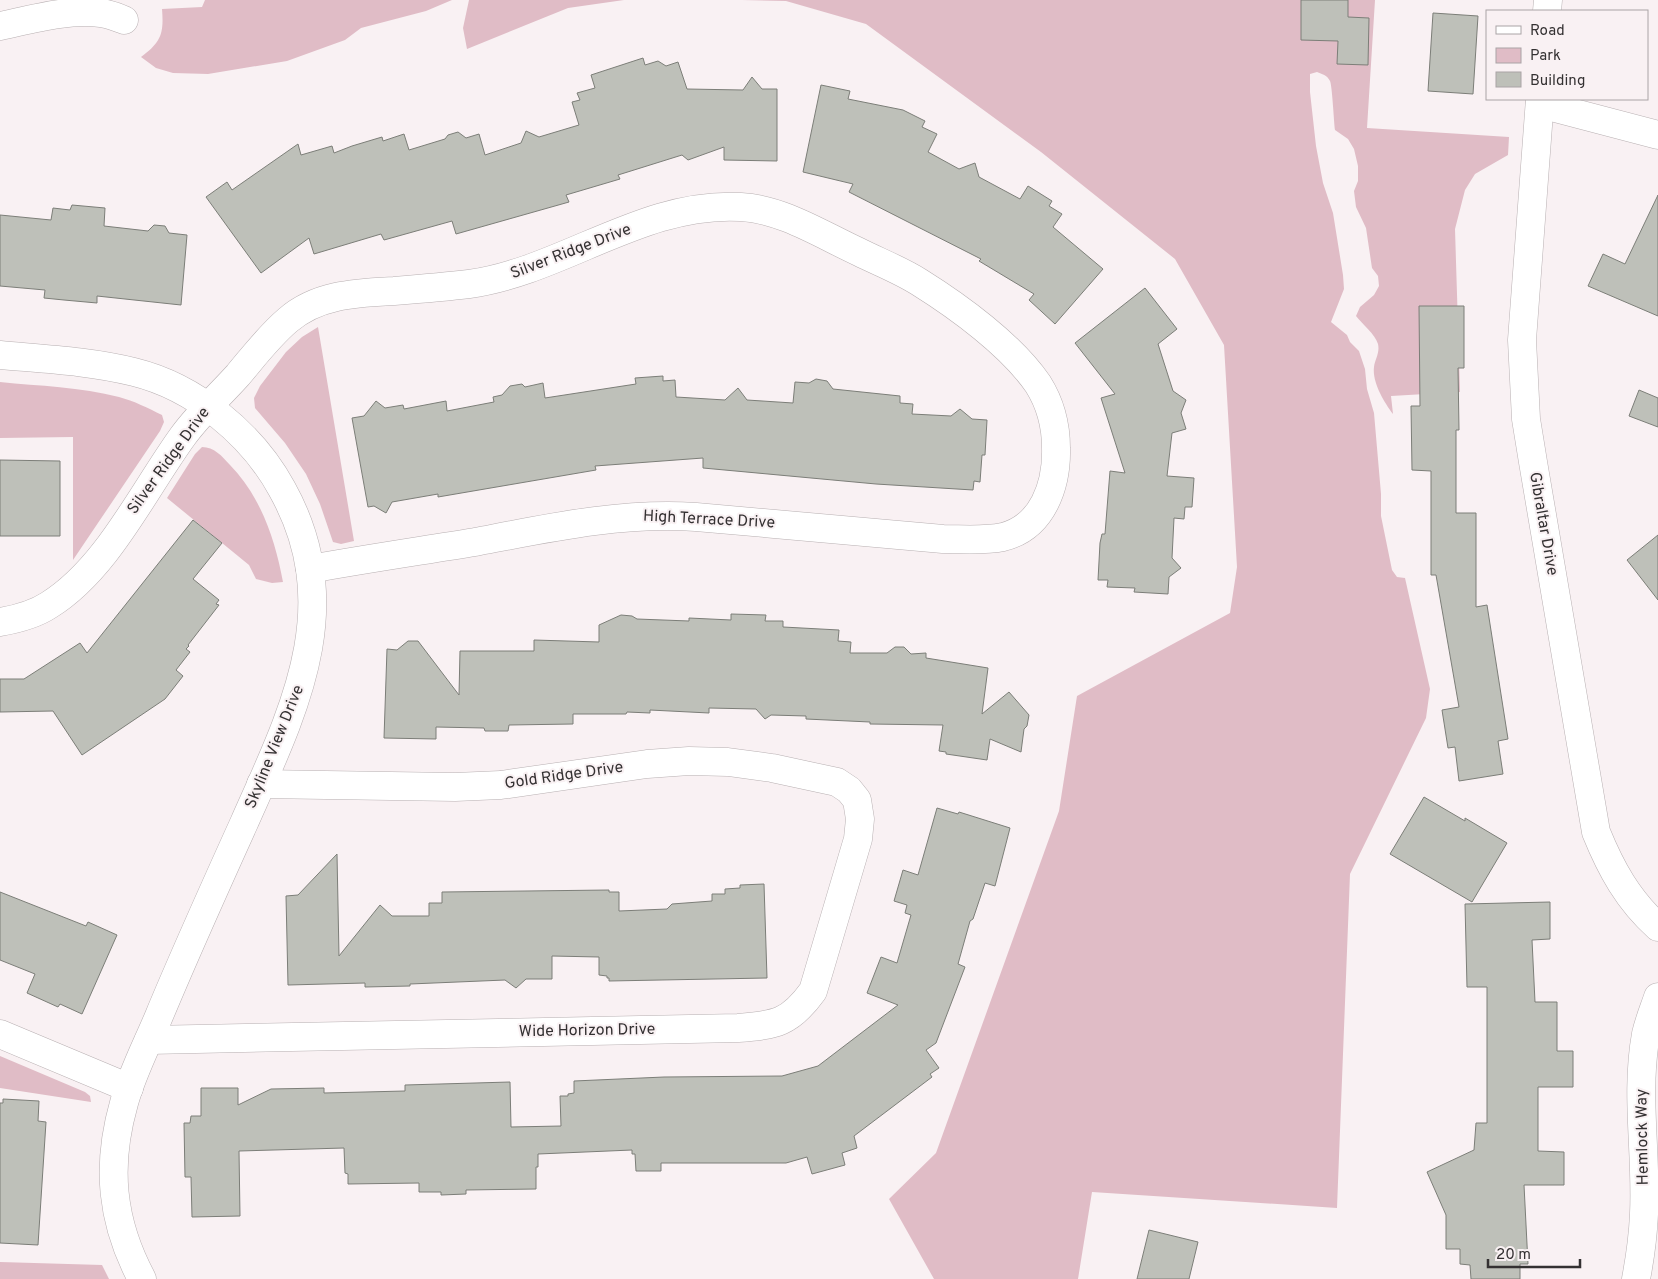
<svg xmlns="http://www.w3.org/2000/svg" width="1658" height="1279" viewBox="0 0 1658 1279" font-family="Overpass,sans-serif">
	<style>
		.green { fill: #e0bcc6 }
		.building { fill: #bec0b9; stroke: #7c7e78 }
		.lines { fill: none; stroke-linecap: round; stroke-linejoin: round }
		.street-casing { stroke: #b8b0b2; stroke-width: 29 }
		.street { stroke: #fff; stroke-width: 28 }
		.labels { text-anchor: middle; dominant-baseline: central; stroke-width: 4; stroke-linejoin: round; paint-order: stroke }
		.street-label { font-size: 16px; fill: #343132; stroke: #f9f1f3 }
	</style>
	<rect width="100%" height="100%" fill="#f9f1f3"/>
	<g class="green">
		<path d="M205,0H452L426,11L361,28L345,40L287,61L208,74L173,73L156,68L141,57C161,42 164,34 162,9L202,7Z"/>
		<polygon points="469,0 624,0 568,8 467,49 463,28"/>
		<path d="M742,0H1375L1367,128L1509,137L1508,155L1475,174L1465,190L1455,229L1460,392L1391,396L1393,414C1384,402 1372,382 1374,367C1375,359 1380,353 1378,344C1375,334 1362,324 1356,316L1360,307L1374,295L1379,286L1378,276L1372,268L1366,228L1356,207L1354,191L1358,181V166L1354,149L1348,139L1335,130C1334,122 1332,84 1330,81C1327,75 1322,74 1317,72L1310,74V92L1316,146L1323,183L1333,213L1343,275L1344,289L1331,322L1347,335L1350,342L1359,351L1365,369L1367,389L1374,413L1381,494V516L1392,570L1397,577L1405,578L1430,689L1426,718L1350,874L1337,1208L1092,1192L1078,1279H934L889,1199L936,1153L1059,811L1077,696L1230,613L1237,567L1224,345L1175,259L1041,152L866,24L786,1Z"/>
		<polygon points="318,327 354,541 341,544 333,542 320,504 306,474 285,443 255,408 254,398 260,386 286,352 302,337"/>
		<path d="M0,382C39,386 81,387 119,397C134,401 148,408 162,415L164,422L160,431L73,560V437L0,438Z"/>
		<path d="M202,447C214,447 222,456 230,465C261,497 275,539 283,582L272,583L256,579L249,565L167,498L195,454Z"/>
		<polygon points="0,1056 85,1092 90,1096 91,1102 0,1088"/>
		<polygon points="0,1262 102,1265 109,1279 0,1279"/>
	</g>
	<g class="building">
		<polygon points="1301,0 1348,0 1348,17 1369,18 1368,65 1337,64 1338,41 1301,40"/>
		<polygon points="1433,13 1478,16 1473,94 1428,91"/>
		<polygon points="643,58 645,65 658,61 666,66 678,62 687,89 743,90 752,77 762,89 777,89 777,161 724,160 724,147 688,160 682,155 618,175 620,179 566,195 569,202 456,234 452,221 384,240 381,234 314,254 309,238 261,273 206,197 227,182 232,190 298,144 301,155 332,146 334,153 352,146 382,137 383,141 404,134 409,150 445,139 448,135 458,132 466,138 479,134 485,155 521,143 526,131 539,137 579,125 572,102 580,100 577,93 595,88 591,75"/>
		<polygon points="821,85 850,91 848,99 903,110 925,121 922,127 937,134 928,152 959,169 975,163 979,177 1020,199 1028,186 1052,201 1049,206 1062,214 1053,227 1103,269 1055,324 1029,300 1034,294 979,261 981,259 849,192 853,184 803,172"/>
		<polygon points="1658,195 1658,316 1588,286 1603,254 1625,264"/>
		<polygon points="72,205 105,208 104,226 148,231 154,225 165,226 169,233 187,235 181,305 97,296 97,303 64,300 44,298 45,290 0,286 0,215 51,220 53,208 70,210"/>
		<polygon points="1145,288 1177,329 1158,344 1173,391 1186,400 1181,413 1186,429 1172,433 1167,476 1194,478 1192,507 1185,507 1184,519 1174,518 1172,558 1181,568 1169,577 1168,594 1134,592 1135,588 1107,587 1108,580 1098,580 1100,543 1102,534 1105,534 1110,471 1125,473 1101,398 1115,394 1075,343"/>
		<polygon points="1419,306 1464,306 1464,368 1458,368 1459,430 1456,430 1456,513 1476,513 1476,607 1487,605 1508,739 1498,741 1503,774 1459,781 1455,747 1448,748 1442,710 1459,707 1436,575 1431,575 1431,471 1412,470 1411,406 1420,406"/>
		<polygon points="663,376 663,381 675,380 676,397 725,400 738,388 747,400 793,403 795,382 809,383 816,379 827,381 833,389 900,396 900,403 913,404 912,414 951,416 960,409 972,419 987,420 985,455 982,455 980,482 974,481 973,490 876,484 703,468 703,458 595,466 596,470 438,497 438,494 392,502 386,513 374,506 368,507 352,418 364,416 376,401 385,408 403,405 404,409 446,401 447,411 494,402 493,397 502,395 510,386 522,384 525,387 543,383 545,398 636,384 635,378"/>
		<polygon points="1639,390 1658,398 1658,427 1629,416"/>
		<polygon points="0,460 60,461 60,536 0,536"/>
		<polygon points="193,520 222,543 193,579 219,600 216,604 219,605 188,645 189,646 186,649 190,652 176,670 183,676 165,699 82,755 53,711 0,712 0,679 24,679 80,643 87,653"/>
		<polygon points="1658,535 1658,600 1627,560"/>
		<polygon points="731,614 766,615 765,621 783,621 783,627 839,630 838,641 851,642 850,653 887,653 895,647 904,647 911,654 926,653 926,658 988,668 982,714 1009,692 1029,715 1027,726 1024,729 1021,752 990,739 987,760 946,754 946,752 939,751 943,725 870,724 870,722 806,719 806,716 771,715 765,719 756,709 709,708 709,713 650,710 650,713 627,712 626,714 573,714 573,724 509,725 508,731 485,731 484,728 436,727 436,739 384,738 387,649 397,650 408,641 418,641 459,695 460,651 534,651 534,640 599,642 599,625 621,615 632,616 637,619 689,621 689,618 731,620"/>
		<polygon points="1424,797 1465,821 1465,818 1507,843 1472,902 1390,854"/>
		<polygon points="937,808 958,814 959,812 1010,828 995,886 985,883 973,919 970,921 958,964 965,967 936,1043 926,1050 939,1068 930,1074 932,1077 854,1136 857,1148 842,1153 845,1165 812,1174 807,1157 786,1163 661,1163 661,1171 636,1171 635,1154 632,1154 632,1150 538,1154 538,1167 536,1167 536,1189 466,1190 466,1194 441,1195 441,1192 419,1192 419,1183 348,1184 348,1174 345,1173 344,1148 239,1151 240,1216 192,1217 191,1177 185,1177 184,1123 190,1123 191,1116 201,1116 201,1088 238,1088 238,1105 271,1089 324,1088 324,1093 405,1091 405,1085 510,1082 511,1127 561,1126 560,1096 568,1096 568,1094 574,1093 574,1081 664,1077 782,1076 818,1066 898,1005 867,993 881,957 897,963 911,915 905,913 907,905 894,901 903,870 918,875"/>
		<polygon points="337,854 339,956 380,905 392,916 429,916 429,903 442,903 442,892 609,890 609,892 619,892 619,911 667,909 672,904 712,901 712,894 725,894 725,889 740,888 740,885 764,884 767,978 609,981 609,978 607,978 607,976 599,975 599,957 552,956 552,979 526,979 516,988 505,980 410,984 410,986 365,987 365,983 288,985 286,896 298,895"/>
		<polygon points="0,892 86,926 88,922 117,935 82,1014 60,1004 58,1007 27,993 35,974 0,960"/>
		<polygon points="1550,902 1550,939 1532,940 1535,1002 1557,1002 1557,1051 1573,1051 1573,1087 1538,1087 1538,1151 1564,1152 1564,1185 1524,1185 1528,1264 1520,1264 1520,1279 1471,1279 1470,1265 1460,1264 1460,1249 1446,1249 1446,1215 1427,1172 1474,1150 1476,1123 1487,1123 1487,987 1467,987 1465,904"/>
		<polygon points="3,1099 39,1101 38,1121 46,1122 38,1245 0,1243 0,1103 3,1103"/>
		<polygon points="1149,1230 1198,1242 1189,1279 1137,1279"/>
	</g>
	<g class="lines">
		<g class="street-casing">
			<g id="street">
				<polyline points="1547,11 1548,0"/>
				<path d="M0,26C33,19 67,9 101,13C109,14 117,17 124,20"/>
				<path d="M1540,99L1522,340L1526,419L1533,462L1596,832C1611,869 1628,900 1658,927"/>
				<polyline points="1540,104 1658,135"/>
				<path d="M0,355C44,359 90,361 134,372C195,387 252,434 282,489C348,607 293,712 244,823C215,887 186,951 159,1016C147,1045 132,1073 124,1103C106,1166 111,1221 142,1279"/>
				<path d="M0,622C17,619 34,615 49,605C107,569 143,491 183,436C199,414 220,395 238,375C254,356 269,336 288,320C318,294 357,293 394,291C419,289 444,287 469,284C563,271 643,201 741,207C782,209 822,235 859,252C879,262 900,270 919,282C959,307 1011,345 1038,384C1050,403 1056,426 1056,448C1057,485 1043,527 1003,537C984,541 963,539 943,539L696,517C621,512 548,528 475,542C420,551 365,559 310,569"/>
				<polyline points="0,1034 129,1088"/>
				<path d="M149,1040L738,1028C776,1025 790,1023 813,991L858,839L860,819L857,800L849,790L837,782L772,768L728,762L689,761L647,764L501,785L455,787L261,784"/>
				<path d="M1636,1279C1640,1258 1643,1236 1644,1214C1647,1154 1635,1094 1646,1034C1649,1021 1654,1009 1658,997"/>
			</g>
		</g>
		<use href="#street" class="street"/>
	</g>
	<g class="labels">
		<g class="street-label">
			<text transform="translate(571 252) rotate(-21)">Silver Ridge Drive</text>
			<text transform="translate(169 461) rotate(-54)">Silver Ridge Drive</text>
			<text transform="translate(709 520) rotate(3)">High Terrace Drive</text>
			<text transform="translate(1543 524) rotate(80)">Gibraltar Drive</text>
			<text transform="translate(275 747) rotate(-68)">Skyline View Drive</text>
			<text transform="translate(564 776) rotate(-8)">Gold Ridge Drive</text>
			<text transform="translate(587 1031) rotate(-1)">Wide Horizon Drive</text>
			<text transform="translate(1643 1137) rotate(-91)">Hemlock Way</text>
		</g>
	</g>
	<rect x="1486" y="10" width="162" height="90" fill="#f9f1f3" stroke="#aaa4a6"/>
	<rect x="1496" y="26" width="25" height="8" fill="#ffffff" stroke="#aaa4a6"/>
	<text x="1530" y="35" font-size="15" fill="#343132">Road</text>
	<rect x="1496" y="48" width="25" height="15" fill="#e0bcc6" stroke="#aaa4a6"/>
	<text x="1530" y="60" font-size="15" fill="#343132">Park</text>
	<rect x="1496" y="72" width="25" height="15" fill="#bec0b9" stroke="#aaa4a6"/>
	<text x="1530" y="85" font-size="15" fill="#343132">Building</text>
	<path d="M1488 1259v8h92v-8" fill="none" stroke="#343132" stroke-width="2.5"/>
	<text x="1496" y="1259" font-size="15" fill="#343132" stroke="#f9f1f3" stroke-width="4" paint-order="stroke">20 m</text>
</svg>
